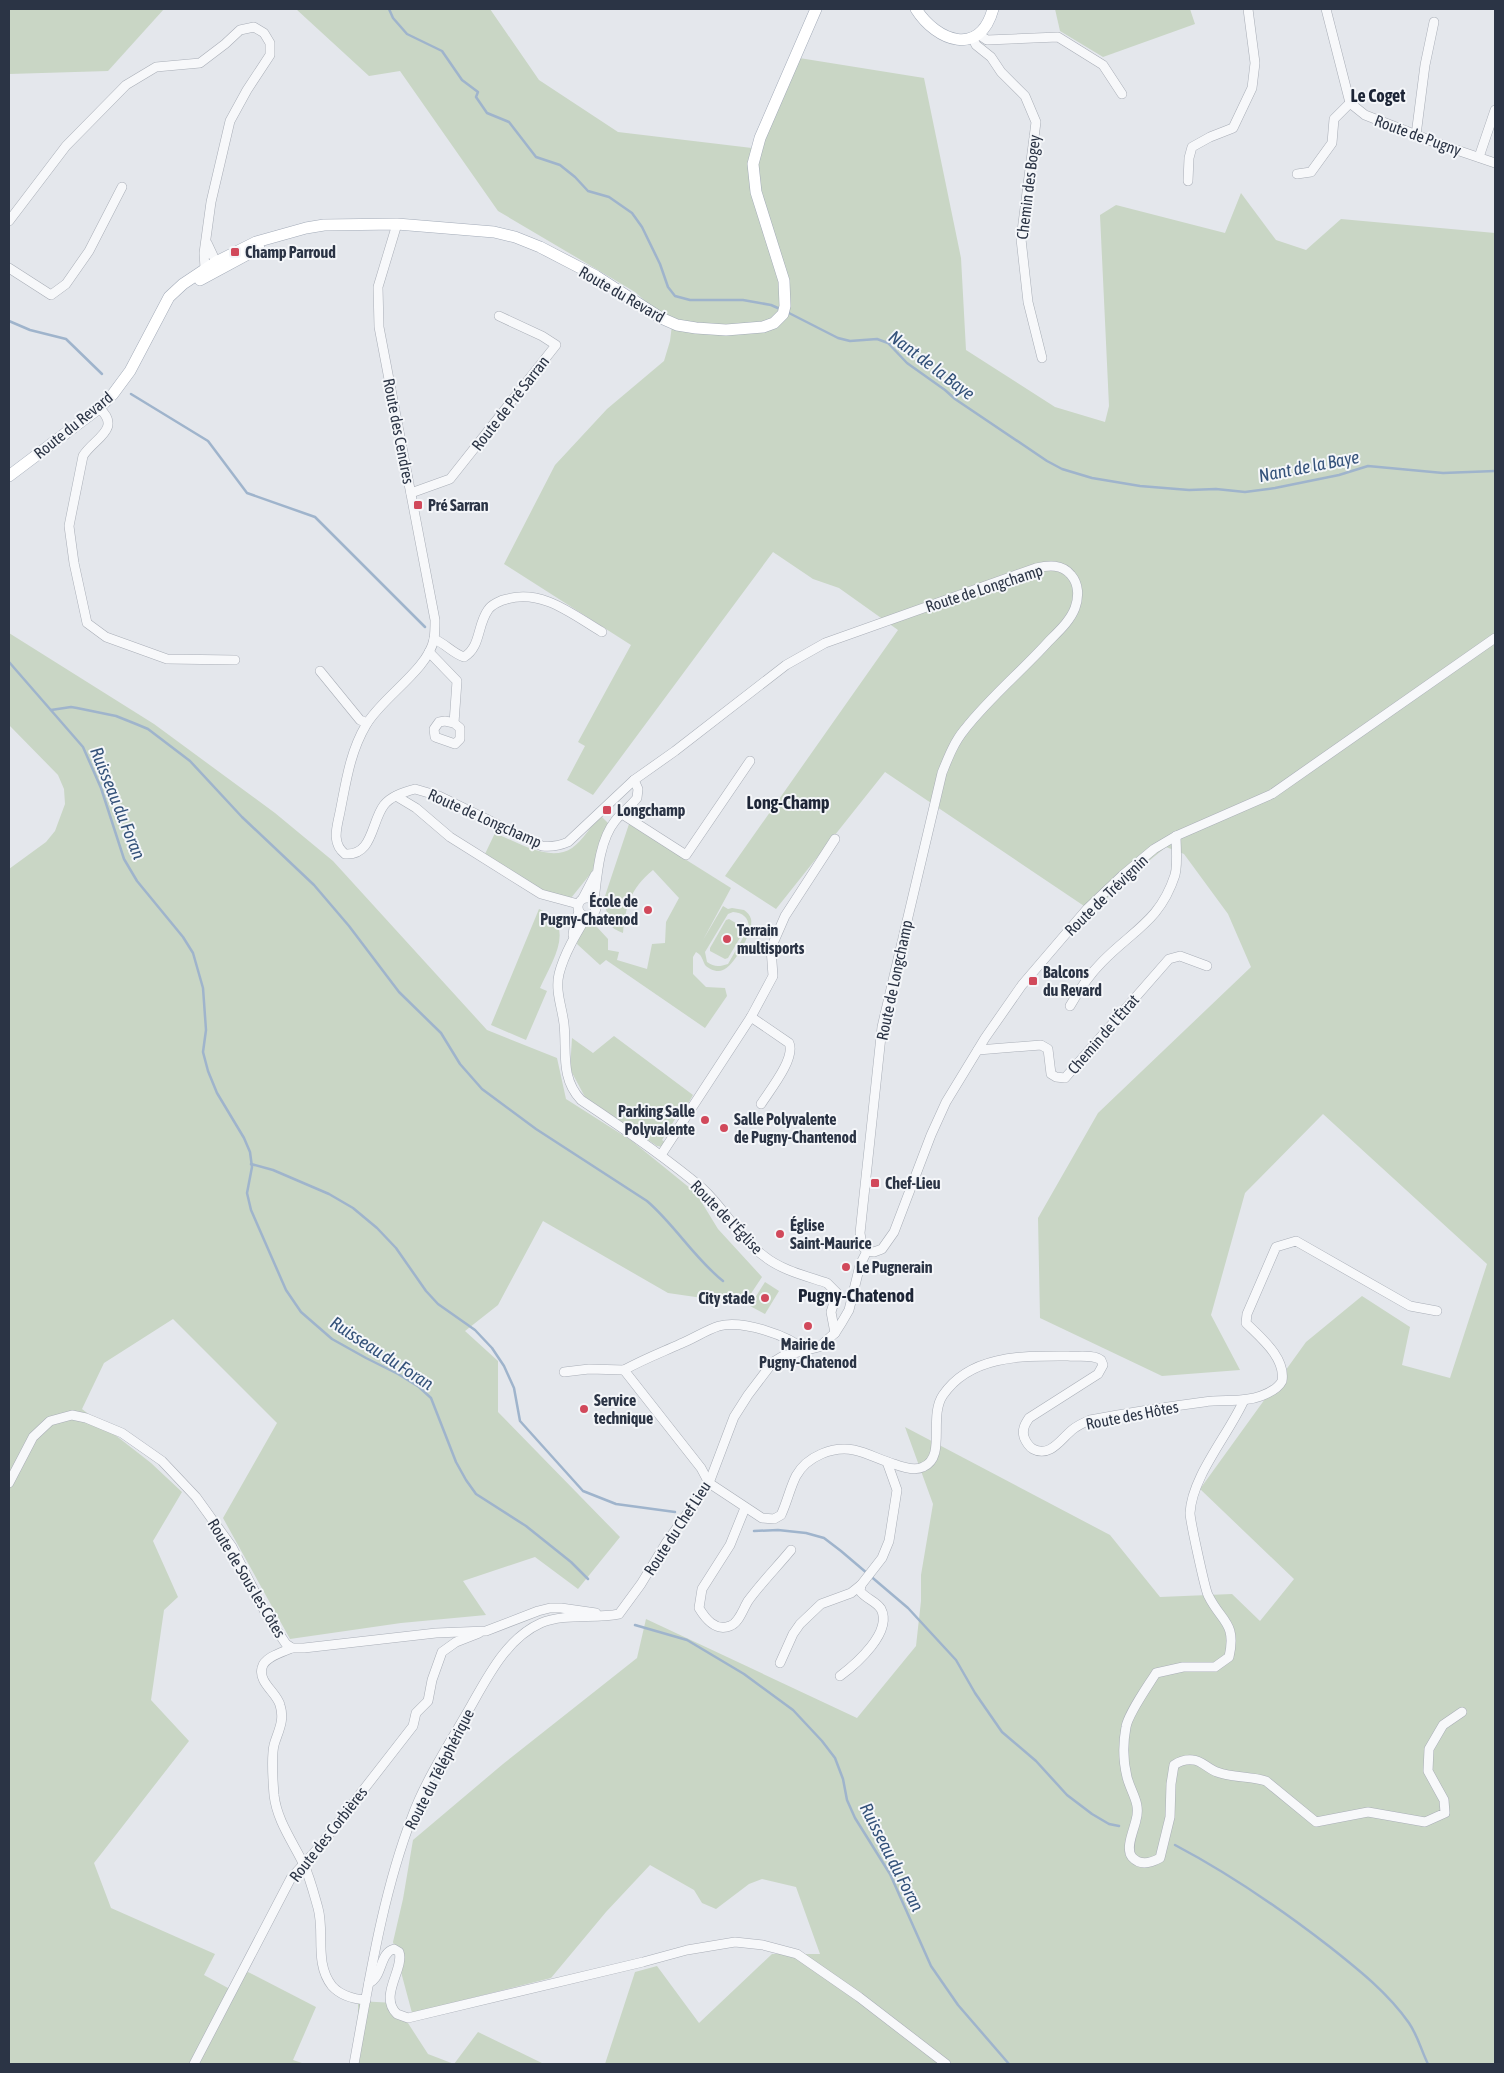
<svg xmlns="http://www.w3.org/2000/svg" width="1504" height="2073" viewBox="0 0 1504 2073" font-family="'Asap Condensed',sans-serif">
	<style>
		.green { fill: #c9d6c5; fill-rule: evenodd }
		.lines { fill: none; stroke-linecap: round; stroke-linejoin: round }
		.stream { stroke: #9fb4cc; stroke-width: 2.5 }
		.minor-casing { stroke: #a9aeb7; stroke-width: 10 }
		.major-casing { stroke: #a3abb8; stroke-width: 12 }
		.minor { stroke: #f7f8fa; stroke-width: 9 }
		.major { stroke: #fff; stroke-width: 11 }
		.poi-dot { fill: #d1495b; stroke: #f4f6f9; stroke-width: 2 }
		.labels { text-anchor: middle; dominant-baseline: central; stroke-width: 4; stroke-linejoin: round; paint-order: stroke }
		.street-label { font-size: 16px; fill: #2b3445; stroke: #f4f6f9 }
		.poi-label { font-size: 16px; font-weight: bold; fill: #2b3445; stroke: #f4f6f9; text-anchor: start }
		.neighbourhood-label { font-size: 18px; font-weight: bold; fill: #1d2536; stroke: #f4f6f9 }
		.water-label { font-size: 18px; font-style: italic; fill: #34527a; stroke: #f4f6f9 }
		.quarter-label { font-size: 19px; font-weight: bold; fill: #1d2536; stroke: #f4f6f9 }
	</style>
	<rect width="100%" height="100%" fill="#e4e7ec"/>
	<g class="green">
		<polygon points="9,9 164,9 108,71 9,74"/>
		<polygon points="296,9 490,9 539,80 618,132 752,148 793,57 924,78 961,258 966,350 1055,407 1105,422 1109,406 1100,215 1116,205 1225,233 1241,193 1276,240 1306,250 1341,219 1495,233 1495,2064 605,2064 635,1972 657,1966 699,2023 772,1954 820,1954 796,1887 762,1879 749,1884 716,1909 702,1903 694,1890 650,1865 606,1912 551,1978 412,2013 393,1942 403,1899 413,1840 503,1764 637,1658 646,1619 857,1718 916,1646 921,1601 921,1575 933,1504 905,1427 1110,1535 1160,1597 1232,1594 1260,1621 1294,1579 1200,1489 1306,1342 1362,1296 1410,1327 1402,1365 1450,1378 1487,1264 1323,1114 1245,1193 1211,1315 1240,1370 1162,1376 1040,1318 1038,1218 1098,1113 1251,967 1228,914 1184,854 1166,847 1128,878 1093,912 885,772 776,909 725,876 898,630 839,588 813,579 773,552 593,795 567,780 585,746 578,742 631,645 504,564 555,465 607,409 664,361 670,341 672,325 635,292 498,211 400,71 369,76"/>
		<polygon points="1055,9 1190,9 1195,24 1103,57 1060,31"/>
		<polygon points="9,633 154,724 275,813 333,861 487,1030 557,1058 566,1099 632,1141 696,1193 718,1229 762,1277 744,1304 668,1293 543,1221 498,1305 465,1331 498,1361 498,1412 620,1537 578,1589 535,1557 463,1581 486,1615 401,1623 290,1639 223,1518 277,1423 173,1319 104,1363 82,1409 151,1463 182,1492 153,1541 178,1597 164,1610 151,1700 189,1741 94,1863 111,1908 215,1954 204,1975 228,1988 248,1972 316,2007 293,2060 305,2064 9,2064 9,869 46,842 55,831 65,804 64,789 58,775 9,725"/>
		<path d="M600,815L608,823L592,872L571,898L543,892L485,854L495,833C517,842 550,863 572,848C583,840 592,825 600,815Z"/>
		<path d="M629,824L731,888L703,940L723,906L728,909L732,908L744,910C747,912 750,915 751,919C754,930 734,967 723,970C717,973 709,969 705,965C702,959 702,955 696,952L693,957V974L706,987L725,988L727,996L705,1028L606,960L600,965L577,944L581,926L588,923L596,926L608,939V950L619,952L617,960L647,969L652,944L665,943L666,922L679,898L653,870C630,889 626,905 623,933C616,930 613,929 609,923L612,916L607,912L603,902ZM733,912C743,913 748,917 749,927L728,964C719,967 714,967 707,962L705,952L728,914Z"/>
		<path d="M539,909C578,925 552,961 540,988L547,991L526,1040L491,1025Z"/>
		<polygon points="729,919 744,928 744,931 728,958 725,959 710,951 710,948 726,920"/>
		<polygon points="614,1036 693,1095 685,1109 682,1108 662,1140 666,1143 663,1147 657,1146 585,1097 570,1069 572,1038 593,1053"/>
		<polygon points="765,1282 779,1291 765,1314 750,1306"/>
		<polygon points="358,2001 395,2003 428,2054 454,2064 478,2032 544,2064 358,2064"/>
	</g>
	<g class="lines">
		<g class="stream">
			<polyline points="389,9 393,18 407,34 442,51 462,80 478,92 476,97 487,113 509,122 536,157 560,165 575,177 588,191 609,197 632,213 642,227 660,264 668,287 675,296 690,300 743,300 771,305 780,309"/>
			<polyline points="787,312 838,338 850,341 877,339 888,343 907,363 945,390 955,399 1047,461 1062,469 1092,478 1140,486 1189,490 1216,489 1245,492 1275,488 1339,475 1368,466 1443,473 1495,471"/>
			<polyline points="9,321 30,330 66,339 102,374"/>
			<polyline points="131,394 208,441 247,493 315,517 425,627"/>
			<polyline points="9,662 83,747 101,788 124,859 137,881 183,937 193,953 203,988 206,1030 203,1052 208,1071 217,1093 244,1138 250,1152 252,1167 247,1193 251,1210 286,1290 301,1312 332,1339 366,1358 398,1374 419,1387 431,1398 456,1462 466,1480 476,1494 526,1526 571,1562 588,1579"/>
			<path d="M51,710L71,707L77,708L116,716L136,724L148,729L190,761L242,817L314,885L349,926L399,992L441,1033L460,1064L482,1089L536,1129L647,1201C675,1225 694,1258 723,1281"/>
			<polyline points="251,1164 273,1170 329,1194 353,1208 377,1228 396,1248 426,1291 438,1304 475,1330 492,1348 504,1366 514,1388 520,1421 583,1491 616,1504 675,1512"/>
			<polyline points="754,1531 778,1530 806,1533 824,1538 841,1551 908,1608 956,1660 975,1693 1002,1732 1036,1761 1067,1795 1092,1814 1109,1824 1119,1826"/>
			<polyline points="635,1625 687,1640 744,1674 793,1710 822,1741 835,1758 843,1779 847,1800 855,1818 890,1874 931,1966 958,2005 1009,2064"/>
			<path d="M1175,1845C1230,1874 1281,1909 1330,1947C1359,1970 1388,1993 1409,2023C1418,2036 1421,2050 1428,2064"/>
		</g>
		<g class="minor-casing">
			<g id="minor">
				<polyline points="1326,9 1350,103 1365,115 1442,145 1495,163"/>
				<polyline points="978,34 987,40 1058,37 1103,65 1122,94"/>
				<polyline points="972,37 976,45 991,57 1001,72 1025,96 1036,122 1021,239 1028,302 1042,358"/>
				<polyline points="1416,135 1425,65 1434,22"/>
				<polyline points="1479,157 1495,110"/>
				<polyline points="1297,174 1311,172 1332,143 1334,119 1350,103"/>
				<polyline points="1188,181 1189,158 1192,147 1210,137 1233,128 1252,88 1255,63 1248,9"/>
				<polyline points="9,221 66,146 126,85 156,67 200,63 225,44 240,30 254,27 264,33 270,43 270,55 247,90 230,121 211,202 204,253 205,268 213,273 216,262 207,243"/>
				<path d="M397,224L378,287L379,327L435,620C435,626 435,633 434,639C428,670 382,697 366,725C350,752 346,782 340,812C337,827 331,843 345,854C373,856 371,822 384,805C391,796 404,792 415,789L439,796L542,846C552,847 559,846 568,842L634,780L675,751L786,665L825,643L1036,568C1049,565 1062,564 1071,575C1079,584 1079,597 1075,608C1070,621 1059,631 1049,641C1022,671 990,697 965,729C954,742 948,758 942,773L882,1027L860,1233L862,1246L867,1251"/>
				<polyline points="9,268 51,295 66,284 89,251 122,187"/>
				<path d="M99,408C123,429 93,439 83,456L69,526L74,563L87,623L106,637L167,659L235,660"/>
				<polyline points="411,493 450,479 556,345 542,336 499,316"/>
				<path d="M434,639C446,644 452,653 464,657C481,647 477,625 488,610C491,605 501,600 507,599C543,589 573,615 602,632"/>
				<polyline points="429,652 457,681 454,723 460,728 460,739 455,744 435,737 434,729 439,722 445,721 454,723"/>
				<polyline points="320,671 360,720 367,723"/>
				<polyline points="396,796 416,808 450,837 541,894 578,904"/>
				<polyline points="622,814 686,855 750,761"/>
				<circle cx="587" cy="907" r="9"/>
				<polyline points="583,898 595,875"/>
				<path d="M594,901C597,876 599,841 615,821C622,812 631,806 637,798L638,789L634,780"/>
				<path d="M587,916C576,934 564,954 559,974C555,991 562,1007 564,1024C567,1051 560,1078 581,1100C623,1128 664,1156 702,1188C725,1209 739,1238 764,1256C781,1270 806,1276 827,1283L837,1293L831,1312L835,1333"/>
				<polyline points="573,935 575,921 579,912"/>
				<path d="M1070,1006C1079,990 1089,975 1102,962C1133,930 1160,921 1175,875C1178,864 1176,848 1176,836"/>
				<path d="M751,1017L789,1043C796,1058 770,1090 761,1104"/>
				<polyline points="978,1050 1041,1045 1048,1049 1051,1074 1056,1077 1065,1078 1169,959 1180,956 1207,966"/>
				<polyline points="661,1155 751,1017 773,976 771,948 785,916 835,839"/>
				<polyline points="867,1251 874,1252 882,1249 894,1232 931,1135 946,1102 985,1038 1022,985 1087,909 1124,874 1154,849 1176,836 1272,794 1495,638"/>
				<path d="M806,1351C788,1335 743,1320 719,1326C706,1330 693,1339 680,1344C660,1353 644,1359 624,1370L701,1468L709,1483L762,1518L774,1519L781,1515C787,1502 790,1488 796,1476C807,1456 833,1446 854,1450C868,1453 880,1460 894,1464C902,1467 915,1471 923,1467C947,1457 928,1417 943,1395C971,1354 1024,1356 1068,1356C1078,1357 1093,1354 1101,1360L1103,1365L1098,1374L1029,1418C1025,1424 1022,1429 1024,1437C1026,1442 1028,1446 1033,1449C1050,1458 1061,1439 1072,1430C1078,1425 1083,1423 1090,1420C1127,1413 1166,1407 1204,1402C1223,1399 1243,1403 1261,1396C1269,1393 1278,1389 1282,1381C1286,1358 1261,1338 1246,1323L1247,1314L1276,1247L1296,1241L1410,1306L1437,1311"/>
				<polyline points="564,1372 589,1369 624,1370"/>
				<path d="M1244,1400C1229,1434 1192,1476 1190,1513C1190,1520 1205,1589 1208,1595C1221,1622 1237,1622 1229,1657L1215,1667H1183L1156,1673C1148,1686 1128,1714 1126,1727C1123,1743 1123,1761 1127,1777C1131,1793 1141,1803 1136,1820C1134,1830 1125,1848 1132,1857C1140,1866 1151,1863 1160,1858L1170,1817L1171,1784L1174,1765C1180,1761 1185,1759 1193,1760C1201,1760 1208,1769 1217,1772C1233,1778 1250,1776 1266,1781L1316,1822L1368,1812L1425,1822L1445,1813L1444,1800L1428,1771L1429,1749L1443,1725L1462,1712"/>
				<polyline points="9,1483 33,1437 50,1421 72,1415 86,1418 122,1433 162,1461 196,1497 232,1547 266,1614 286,1644 292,1648 304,1648 436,1633 486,1631 538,1611 550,1608 561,1608 596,1613"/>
				<path d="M745,1508L730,1545L702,1589L699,1608C705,1618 715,1632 730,1626C739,1623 743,1609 748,1601C761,1583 777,1567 791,1550"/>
				<path d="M292,1648C283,1652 264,1657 262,1668C258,1682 277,1693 280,1705C285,1721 278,1731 274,1745C271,1758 273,1782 274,1795C277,1821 293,1842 304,1865C310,1878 314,1894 318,1908C325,1933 314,1963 332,1986C341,1996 353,1999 366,2000"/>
				<polyline points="780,1663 793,1634 800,1624 821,1604 851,1593 861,1585 882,1558 889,1541 897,1490 887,1462"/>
				<path d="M840,1676C856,1664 893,1632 881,1609C876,1601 866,1599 860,1591L861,1585"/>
				<path d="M369,1983C383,1977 379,1953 394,1949L399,1952C405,1968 378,1996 397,2014L408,2018L643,1962L687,1950L735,1942L763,1945L797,1954L859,1997L946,2064"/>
				<polyline points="194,2064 291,1878 319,1847 413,1726 416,1713 428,1701 432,1680 442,1652 456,1642 479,1633"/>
				<path d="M354,2064C369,1982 382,1895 412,1817C426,1779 451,1741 471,1706C488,1676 507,1638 541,1623C565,1613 594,1619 619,1614L641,1584L666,1543L709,1483L734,1417L748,1395L773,1362L783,1356L819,1347L835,1333L842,1322L849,1310L860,1265L867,1251"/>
			</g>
		</g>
		<g class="major-casing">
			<g id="major">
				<path d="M916,9C937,42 980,57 993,9"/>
				<polyline points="200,280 259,248"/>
				<polyline points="9,476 99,408 113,394 130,371 169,297 183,284 216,262 256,242 306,228 324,225 397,224 494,232 515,237 540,247 596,276 661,318 677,325 696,328 726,330 763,327 774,323 783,314 785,306 784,281 756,192 753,164 760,138 816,9"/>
			</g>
		</g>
		<use href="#minor" class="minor"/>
		<use href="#major" class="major"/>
	</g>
	<g class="poi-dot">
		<rect x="230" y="247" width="10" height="10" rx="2.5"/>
		<rect x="413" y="500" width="10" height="10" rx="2.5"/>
		<rect x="602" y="805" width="10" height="10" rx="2.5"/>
		<circle cx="648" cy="910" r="5"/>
		<circle cx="727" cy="939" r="5"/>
		<rect x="1028" y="976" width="10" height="10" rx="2.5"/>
		<circle cx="705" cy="1120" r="5"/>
		<circle cx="724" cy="1128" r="5"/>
		<rect x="870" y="1178" width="10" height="10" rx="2.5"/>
		<circle cx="780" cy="1234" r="5"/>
		<circle cx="846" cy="1267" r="5"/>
		<circle cx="765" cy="1298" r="5"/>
		<circle cx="808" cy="1326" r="5"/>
		<circle cx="584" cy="1409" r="5"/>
	</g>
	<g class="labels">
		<g class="street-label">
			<text transform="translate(1418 135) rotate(20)">Route de Pugny</text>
			<text transform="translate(1028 187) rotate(-83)">Chemin des Bogey</text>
			<text transform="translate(622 294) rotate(30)">Route du Revard</text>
			<text transform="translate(510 403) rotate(-52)">Route de Pré Sarran</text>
			<text transform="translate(73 425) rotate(-39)">Route du Revard</text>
			<text transform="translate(399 431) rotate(79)">Route des Cendres</text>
			<text transform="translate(984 588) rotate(-18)">Route de Longchamp</text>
			<text transform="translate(485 818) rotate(24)">Route de Longchamp</text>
			<text transform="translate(1106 895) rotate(-44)">Route de Trévignin</text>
			<text transform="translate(894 980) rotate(-78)">Route de Longchamp</text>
			<text transform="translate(1103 1034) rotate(-49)">Chemin de l'Étrat</text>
			<text transform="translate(727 1217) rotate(46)">Route de l'Église</text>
			<text transform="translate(1132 1415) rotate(-11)">Route des Hôtes</text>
			<text transform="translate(677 1528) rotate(-57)">Route du Chef Lieu</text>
			<text transform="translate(247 1578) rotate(59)">Route de Sous les Côtes</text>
			<text transform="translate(439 1769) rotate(-63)">Route du Téléphérique</text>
			<text transform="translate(328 1834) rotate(-52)">Route des Corbières</text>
		</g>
		<g class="poi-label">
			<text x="245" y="252">Champ Parroud</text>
			<text x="428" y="505">Pré Sarran</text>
			<text x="617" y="810">Longchamp</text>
			<text x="638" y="901" text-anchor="end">École de<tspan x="638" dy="18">Pugny-Chatenod</tspan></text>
			<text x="737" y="930">Terrain<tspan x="737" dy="18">multisports</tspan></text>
			<text x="1043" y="972">Balcons<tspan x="1043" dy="18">du Revard</tspan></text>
			<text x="695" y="1111" text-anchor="end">Parking Salle<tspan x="695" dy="18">Polyvalente</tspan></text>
			<text x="734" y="1119">Salle Polyvalente<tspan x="734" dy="18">de Pugny-Chantenod</tspan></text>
			<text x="885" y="1183">Chef-Lieu</text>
			<text x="790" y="1225">Église<tspan x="790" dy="18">Saint-Maurice</tspan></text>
			<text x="856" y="1267">Le Pugnerain</text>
			<text x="755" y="1298" text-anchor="end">City stade</text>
			<text x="808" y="1344" text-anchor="middle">Mairie de<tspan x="808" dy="18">Pugny-Chatenod</tspan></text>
			<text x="594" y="1400">Service<tspan x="594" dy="18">technique</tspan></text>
		</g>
		<g class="neighbourhood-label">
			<text x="1378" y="95">Le Coget</text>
			<text x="788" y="802">Long-Champ</text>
		</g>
		<g class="water-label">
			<text transform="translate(932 365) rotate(37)">Nant de la Baye</text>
			<text transform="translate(1309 466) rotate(-11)">Nant de la Baye</text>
			<text transform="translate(118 803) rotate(68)">Ruisseau du Foran</text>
			<text transform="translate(382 1353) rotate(33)">Ruisseau du Foran</text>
			<text transform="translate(892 1857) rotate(63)">Ruisseau du Foran</text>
		</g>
		<g class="quarter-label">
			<text x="856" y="1295">Pugny-Chatenod</text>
		</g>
	</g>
	<rect width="1504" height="2073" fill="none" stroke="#2b3445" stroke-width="20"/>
</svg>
